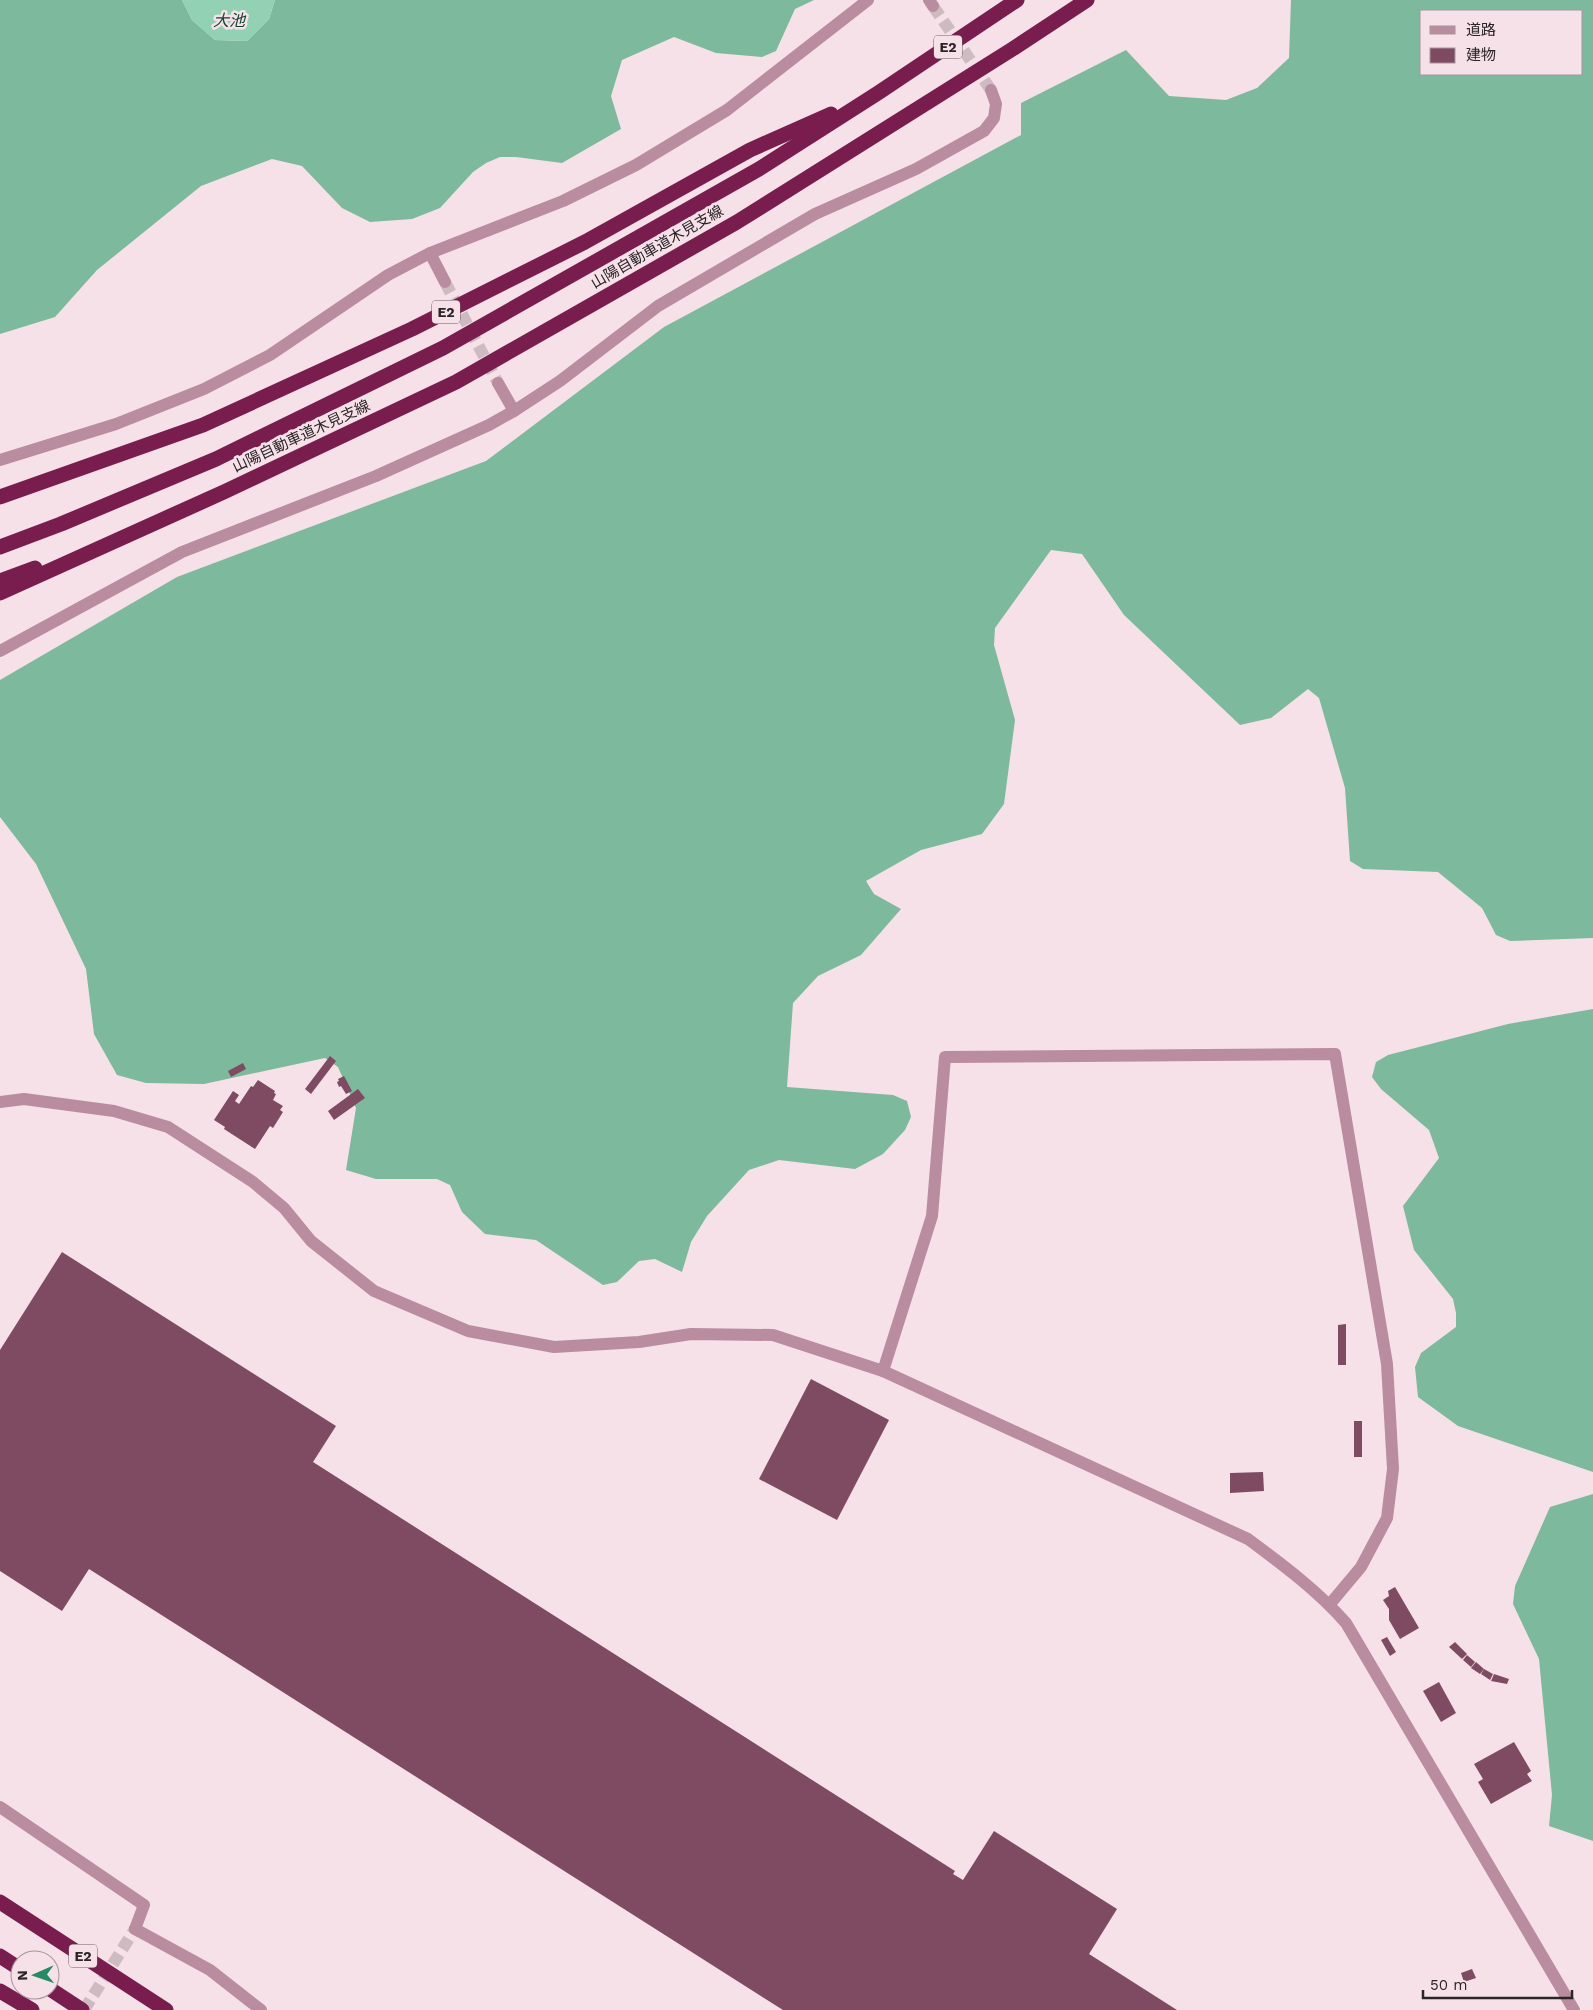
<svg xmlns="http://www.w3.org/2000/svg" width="1593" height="2010" viewBox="0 0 1593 2010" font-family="'Work Sans','Noto Sans JP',sans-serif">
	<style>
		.forest { fill: #7cb99d; fill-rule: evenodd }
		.water { fill: #93d1b5 }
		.building { fill: #7e4b62 }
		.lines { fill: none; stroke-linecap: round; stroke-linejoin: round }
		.minor-tunnel { stroke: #cebbc2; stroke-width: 12; stroke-dasharray: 12 6; stroke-linecap: butt }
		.minor { stroke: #ba8c9f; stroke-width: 12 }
		.tertiary { stroke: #ba8c9f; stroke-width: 12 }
		.motorway { stroke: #791d4e; stroke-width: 15 }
		.labels { text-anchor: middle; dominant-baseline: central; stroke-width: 5; stroke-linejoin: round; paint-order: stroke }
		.shield { fill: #f6e1e9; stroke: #695d62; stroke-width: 1 }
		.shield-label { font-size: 14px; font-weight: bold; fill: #2c2528 }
		.street-label { font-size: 15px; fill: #2c2528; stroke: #f6e1e9 }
		.water-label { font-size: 16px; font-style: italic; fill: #124431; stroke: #f6e1e9 }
	</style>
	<rect width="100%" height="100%" fill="#f6e1e9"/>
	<g class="forest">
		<polygon points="0,0 182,0 192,20 215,40 247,41 269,19 275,0 814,0 795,9 776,51 762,57 716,53 674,37 622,60 611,96 621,129 562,163 516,157 500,157 486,163 473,172 440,208 412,219 370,222 342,208 302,166 272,159 201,186 97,270 55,317 0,334"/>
		<path d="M1291,0H1593V938L1510,941L1496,935L1482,908L1438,872L1363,869L1350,861L1345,788L1319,698L1308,689L1271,718L1240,725L1124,615L1082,554L1051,550L995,628L994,645L1015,720L1004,804L982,834L921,850L866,881L874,894L901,909L861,955L818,976L793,1003L787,1087L893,1095L907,1101L911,1117L905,1130L883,1154L855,1169L779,1160L749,1170L707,1216L691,1242L682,1272L655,1259L639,1261L617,1282L603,1285L536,1240L485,1234L462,1212L450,1185L437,1179H376L346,1170L356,1108L338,1067L325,1058L204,1084L146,1083L117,1075L94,1034L86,969L36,864L0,817V680L177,577L486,461L664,327L1021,135V103L1126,50L1169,96L1226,100L1257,88L1289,58ZM1422,11H1582V74H1422Z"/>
		<polygon points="1593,1009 1593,1472 1458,1426 1418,1397 1415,1367 1421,1353 1456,1327 1456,1313 1453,1299 1414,1250 1403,1206 1439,1158 1429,1130 1381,1089 1372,1077 1376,1062 1388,1055 1508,1024"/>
		<polygon points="1593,1494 1593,1841 1549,1826 1552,1795 1539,1659 1513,1604 1515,1586 1550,1507"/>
	</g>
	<polygon class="water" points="182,0 275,0 269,19 247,41 215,40 192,20"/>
	<g class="building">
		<polygon points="330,1056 336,1061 311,1094 305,1089"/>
		<polygon points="243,1063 246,1069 231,1077 228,1071"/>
		<polygon points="344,1076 352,1091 346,1094 341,1086 339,1087 337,1082 339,1081 338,1079"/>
		<polygon points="258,1080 275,1091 274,1093 276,1094 273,1100 283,1106 280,1110 283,1112 273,1128 270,1126 255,1149 224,1129 225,1127 214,1120 233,1091 239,1095 235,1101 239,1104 251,1086 253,1087"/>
		<polygon points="358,1089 365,1098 334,1120 328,1111"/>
		<polygon points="62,1252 336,1426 313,1462 955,1871 953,1874 963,1880 994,1831 1117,1909 1089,1954 1177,2010 783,2010 89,1569 62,1611 0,1571 0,1350"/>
		<polygon points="1346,1324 1346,1365 1338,1365 1338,1325"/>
		<polygon points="811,1379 889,1420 837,1520 759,1479"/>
		<rect x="1354" y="1421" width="8" height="36"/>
		<polygon points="1263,1472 1264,1491 1230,1493 1230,1473"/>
		<polygon points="1395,1587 1419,1628 1400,1639 1389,1620 1389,1609 1383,1600 1389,1596 1388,1591"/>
		<polygon points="1387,1637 1396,1652 1390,1656 1381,1640"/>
		<polygon points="1455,1642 1467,1654 1462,1659 1449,1647"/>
		<polygon points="1467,1655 1475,1662 1471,1667 1463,1660"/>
		<polygon points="1476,1662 1484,1669 1480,1674 1471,1668"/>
		<polygon points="1484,1669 1493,1674 1490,1680 1481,1674"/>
		<polygon points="1494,1674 1509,1679 1507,1684 1491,1681"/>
		<polygon points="1439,1682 1456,1713 1441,1722 1423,1691"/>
		<polygon points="1514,1742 1531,1771 1527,1774 1532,1781 1491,1804 1478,1782 1483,1779 1474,1764"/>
		<polygon points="1472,1969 1476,1978 1464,1982 1461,1973"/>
	</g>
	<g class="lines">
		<g class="minor-tunnel">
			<polyline points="933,6 991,90"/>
			<polyline points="445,282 498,383"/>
			<polyline points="84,2010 135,1929"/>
		</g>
		<g class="minor">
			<polyline points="929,0 933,6"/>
			<polyline points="430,253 445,282"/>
			<polyline points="498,383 514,411"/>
			<polyline points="0,460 116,424 204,389 270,355 388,275 430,253 563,201 636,165 727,110 868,0"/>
			<polyline points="0,651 182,552 376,476 489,425 514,411 560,381 658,306 815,214 916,169 984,131 994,118 996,104 991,90"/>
			<polyline points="135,1929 210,1970 261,2010"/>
		</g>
		<g class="tertiary">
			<path d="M0,1102L24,1099L114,1111L168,1127L253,1182L284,1208L311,1241L374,1291L468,1331L554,1347L639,1342L691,1334L773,1335L883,1371L1248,1539C1283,1565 1318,1591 1346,1623L1574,2010"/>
			<polyline points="883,1371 932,1216 945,1057 1335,1054 1387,1364 1393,1469 1387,1518 1361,1567 1330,1604"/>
			<polyline points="0,1807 144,1905 135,1929"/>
		</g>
		<g class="motorway">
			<polyline points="0,497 203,425 412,329 585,242 750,150 831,114"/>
			<polyline points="0,547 61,524 216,459 443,348 759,169 878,93 1017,0"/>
			<polyline points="0,581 35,568"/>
			<polyline points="0,593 226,491 456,382 737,222 1011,50 1087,0"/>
			<polyline points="0,1902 166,2010"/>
			<polyline points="0,1956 20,1969"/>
			<polyline points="50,1989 82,2010"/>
			<polyline points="0,1991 32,2010"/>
		</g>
	</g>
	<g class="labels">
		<g class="shield">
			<rect x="934" y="35.5" width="28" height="23" rx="4"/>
			<rect x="432" y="300.5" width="28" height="23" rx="4"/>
			<rect x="69" y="1944.5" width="28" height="23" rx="4"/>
		</g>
		<g class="shield-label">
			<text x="948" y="47">E2</text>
			<text x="446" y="312">E2</text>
			<text x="83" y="1956">E2</text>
		</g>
		<g class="street-label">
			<text transform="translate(657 247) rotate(-30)">山陽自動車道木見支線</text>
			<text transform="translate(301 436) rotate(-25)">山陽自動車道木見支線</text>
		</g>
		<g class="water-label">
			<text x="229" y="20">大池</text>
		</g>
	</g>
	<rect x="1420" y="10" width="162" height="65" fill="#f6e1e9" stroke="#a5969c"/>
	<rect x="1430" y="26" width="25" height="8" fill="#ba8c9f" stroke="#a5969c"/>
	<text x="1466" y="35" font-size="15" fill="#2c2528">道路</text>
	<rect x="1430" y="48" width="25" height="15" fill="#7e4b62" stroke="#a5969c"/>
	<text x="1466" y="60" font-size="15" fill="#2c2528">建物</text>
	<g transform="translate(35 1975) rotate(268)"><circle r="24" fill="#f6e1e9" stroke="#a5969c"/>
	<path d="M0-4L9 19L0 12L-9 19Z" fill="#258b67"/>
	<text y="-8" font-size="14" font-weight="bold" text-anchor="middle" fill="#2c2528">N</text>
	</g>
	<path d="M1423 1990v8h149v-8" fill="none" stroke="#2c2528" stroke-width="2.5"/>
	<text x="1430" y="1990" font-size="15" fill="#2c2528" stroke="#f6e1e9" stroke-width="4" paint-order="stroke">50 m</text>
</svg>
